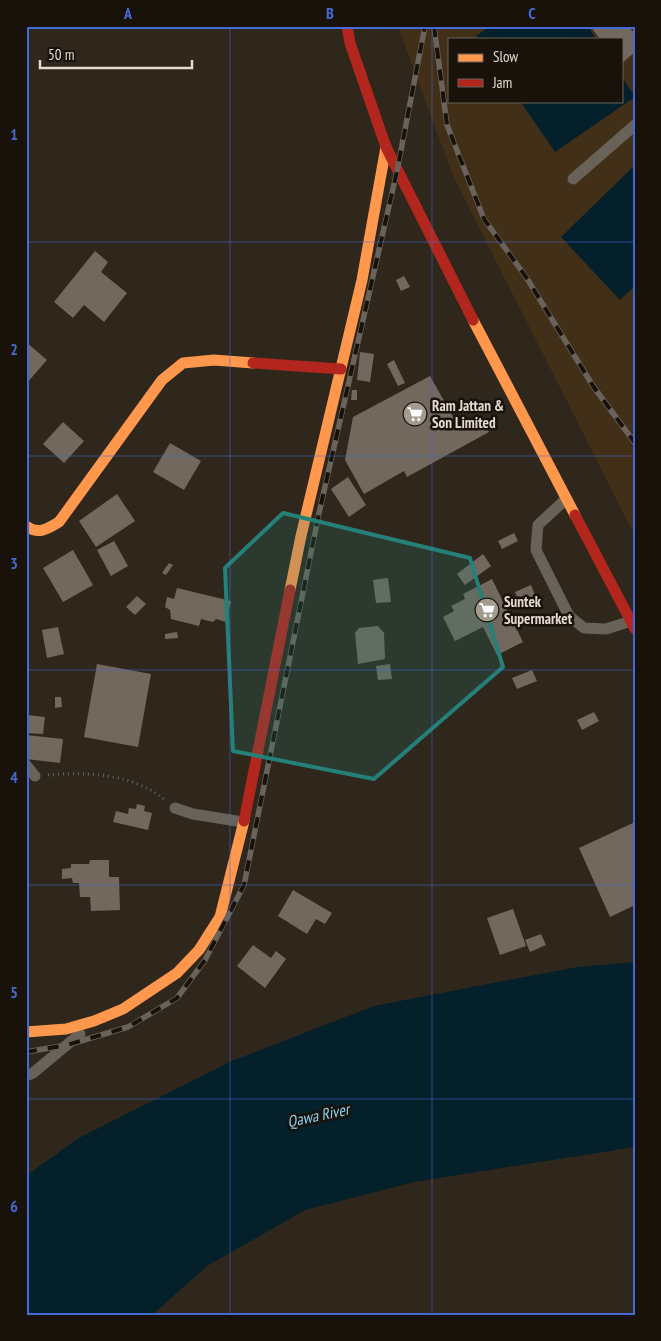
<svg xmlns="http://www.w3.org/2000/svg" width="661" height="1341" viewBox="0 0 661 1341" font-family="'PT Sans Narrow',sans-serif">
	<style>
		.built { fill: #412f17; fill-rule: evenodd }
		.water { fill: #04202b }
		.building { fill: #72685d }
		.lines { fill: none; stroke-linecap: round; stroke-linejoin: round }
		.path { stroke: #676259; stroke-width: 3; stroke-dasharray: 1 4; stroke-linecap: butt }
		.lane { stroke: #686258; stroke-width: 11 }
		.slow { stroke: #ff974d; stroke-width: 11 }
		.jam { stroke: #b3261e; stroke-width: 11 }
		.rail-casing { stroke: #6a635b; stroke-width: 5.5 }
		.rail { stroke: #19120a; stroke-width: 4; stroke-dasharray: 11; stroke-linecap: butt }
		.marked { fill: #248078; fill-opacity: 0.2; stroke: #248078; stroke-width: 4; stroke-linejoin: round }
		.grid { fill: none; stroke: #456ad6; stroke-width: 1; stroke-opacity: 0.55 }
		.labels { text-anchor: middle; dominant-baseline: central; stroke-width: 5; stroke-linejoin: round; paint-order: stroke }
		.poi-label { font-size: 15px; font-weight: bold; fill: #e3d9cd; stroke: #19120a; text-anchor: start }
		.water-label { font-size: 16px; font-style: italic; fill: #87d3f2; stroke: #19120a }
		.neatline { fill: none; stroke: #456ad6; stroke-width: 2 }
		.grid-label { font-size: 16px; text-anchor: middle; font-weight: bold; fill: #456ad6 }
	</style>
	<rect width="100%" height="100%" fill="#2f271c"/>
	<path class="built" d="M398,26H635V536L453,176ZM450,39H622V101H450Z"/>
	<g class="water">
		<polygon points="490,26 588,26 596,39 478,39 476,36"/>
		<polygon points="622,77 635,97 555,152 520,101 622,101"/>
		<polygon points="635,165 635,286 620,300 561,237"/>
		<polygon points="635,962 635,1147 414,1182 305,1210 207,1266 152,1315 26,1315 26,1176 77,1139 232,1061 374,1006 577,967"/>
	</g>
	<g class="building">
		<polygon points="592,26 628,26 635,34 635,52 622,63 622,39 600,39 591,27"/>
		<polygon points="95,251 108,262 101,272 127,293 104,322 84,305 73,318 54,302"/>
		<polygon points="404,276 410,287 401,291 396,280"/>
		<polygon points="26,342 47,360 26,384"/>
		<polygon points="360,352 374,354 370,382 357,380"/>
		<polygon points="394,360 405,383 398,386 387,364"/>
		<polygon points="430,376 460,429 482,418 489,432 407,477 404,471 364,494 345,460 353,417"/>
		<polygon points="352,390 357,390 357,400 351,400"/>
		<polygon points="63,422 84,441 64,463 43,444"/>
		<polygon points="170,443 201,461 184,490 153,472"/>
		<polygon points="348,477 366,505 349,517 331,489"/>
		<polygon points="117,494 135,521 96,547 79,521"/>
		<polygon points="514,533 518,541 502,549 498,541"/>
		<polygon points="114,541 128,566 111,576 97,550"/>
		<polygon points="73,550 93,585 63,602 43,568"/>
		<polygon points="483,554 491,566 465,585 457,574"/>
		<polygon points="169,563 173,565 166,575 162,573"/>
		<polygon points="388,578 391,602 376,603 373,580"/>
		<polygon points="492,579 523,642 497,655 483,627 455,641 443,617 454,611 451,606 465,599 463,594"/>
		<polygon points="531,585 538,602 522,609 515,592"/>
		<polygon points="177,588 231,601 226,622 216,619 213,622 201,619 199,626 171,619 170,610 165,607 167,597 174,599"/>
		<polygon points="137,596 146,604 135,615 126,607"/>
		<polygon points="378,626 384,633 385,659 358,664 355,633 359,628"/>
		<polygon points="58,627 64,654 47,658 42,630"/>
		<polygon points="177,632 178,638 165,639 165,634"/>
		<polygon points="97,664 151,674 138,747 84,737"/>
		<polygon points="390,664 392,679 378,680 376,666"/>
		<polygon points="532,670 537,681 517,689 512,678"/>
		<polygon points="55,697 61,697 62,707 55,708"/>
		<polygon points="594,712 599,721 582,730 577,720"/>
		<polygon points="27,715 45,717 43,734 26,733"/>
		<polygon points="26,735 63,739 60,763 26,759"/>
		<polygon points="137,804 145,806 144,811 152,813 148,830 113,822 116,811 128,814 129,808 136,809"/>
		<polygon points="635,822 635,905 610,917 579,848"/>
		<polygon points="90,860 109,860 109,877 119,877 120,910 91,911 90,897 80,897 79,883 73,883 72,878 62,879 62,869 71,868 71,864 89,864"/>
		<polygon points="293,890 332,913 325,924 316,919 307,934 278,916"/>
		<polygon points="513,909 526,946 500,955 487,918"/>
		<polygon points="541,934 546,945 530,952 525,940"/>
		<polygon points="253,945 271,958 276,951 286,959 265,988 237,966"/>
	</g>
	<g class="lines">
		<path class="path" d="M48,775C89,772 130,773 164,799"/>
		<g class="lane">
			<polyline points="573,179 635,125"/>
			<polyline points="566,499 538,525 536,550 569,616 584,628 606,629 631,621"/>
			<polyline points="26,765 35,776"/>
			<polyline points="175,808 193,814 243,822"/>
			<polyline points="26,1076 33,1073 80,1034"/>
		</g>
		<g class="slow">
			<polyline points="473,320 575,515"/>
			<path d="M26,526C39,535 47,529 59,522L162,380L183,363L214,360L253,363"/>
			<polyline points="290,590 301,536 362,280 386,147"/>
			<polyline points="26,1032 66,1029 94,1021 123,1009 177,973 199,950 220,917 244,821"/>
		</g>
		<g class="jam">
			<polyline points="347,26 350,43 386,147 473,320"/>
			<polyline points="253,363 341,369"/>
			<polyline points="575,515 635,629"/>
			<polyline points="244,821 290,590"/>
		</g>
		<g class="rail-casing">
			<g id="rail">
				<polyline points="434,26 447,125 484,219 526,277 593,386 635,443"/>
				<polyline points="26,1052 67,1045 128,1027 177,998 205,960 244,885 319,513 397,171 425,26"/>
			</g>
		</g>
		<use href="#rail" class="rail"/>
	</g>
	<path class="marked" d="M283,513L470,558L503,667L374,779L233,751L225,568Z"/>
	<path class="grid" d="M230,26V1315M432,26V1315M26,242H635M26,456H635M26,670H635M26,885H635M26,1099H635"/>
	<defs>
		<g id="supermarket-disc" transform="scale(1.25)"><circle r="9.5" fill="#a49b8f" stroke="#19120a"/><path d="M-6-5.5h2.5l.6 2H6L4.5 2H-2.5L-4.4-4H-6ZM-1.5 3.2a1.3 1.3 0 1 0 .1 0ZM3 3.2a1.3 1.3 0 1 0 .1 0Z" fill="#fff"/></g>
	</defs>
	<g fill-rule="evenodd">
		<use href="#supermarket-disc" x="415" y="414"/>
		<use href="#supermarket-disc" x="487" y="610"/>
	</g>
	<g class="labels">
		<g class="poi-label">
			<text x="432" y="405">Ram Jattan &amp;<tspan x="432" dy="17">Son Limited</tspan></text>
			<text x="504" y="601">Suntek<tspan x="504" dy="17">Supermarket</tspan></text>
		</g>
		<g class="water-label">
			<text transform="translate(318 1115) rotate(-12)">Qawa River</text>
		</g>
	</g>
	<rect width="661" height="1341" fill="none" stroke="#19120a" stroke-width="55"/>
	<rect x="448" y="38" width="175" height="65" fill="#19120a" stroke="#6a6258"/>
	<rect x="458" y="54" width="25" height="8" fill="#ff974d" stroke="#6a6258"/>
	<text x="493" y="62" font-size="15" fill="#e3d9cd">Slow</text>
	<rect x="458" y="79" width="25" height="8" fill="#b3261e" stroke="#6a6258"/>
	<text x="493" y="88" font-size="15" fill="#e3d9cd">Jam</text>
	<path d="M40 60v8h152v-8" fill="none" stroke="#e3d9cd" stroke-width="2.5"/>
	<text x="48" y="60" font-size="15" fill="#e3d9cd" stroke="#19120a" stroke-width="4" paint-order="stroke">50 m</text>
	<rect x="28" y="28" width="606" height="1286" class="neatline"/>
	<g class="grid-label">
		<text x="128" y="19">A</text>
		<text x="330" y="19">B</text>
		<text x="532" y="19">C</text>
		<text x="14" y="140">1</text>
		<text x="14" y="355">2</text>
		<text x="14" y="569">3</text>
		<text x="14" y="783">4</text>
		<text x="14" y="998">5</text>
		<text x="14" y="1212">6</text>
	</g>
</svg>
